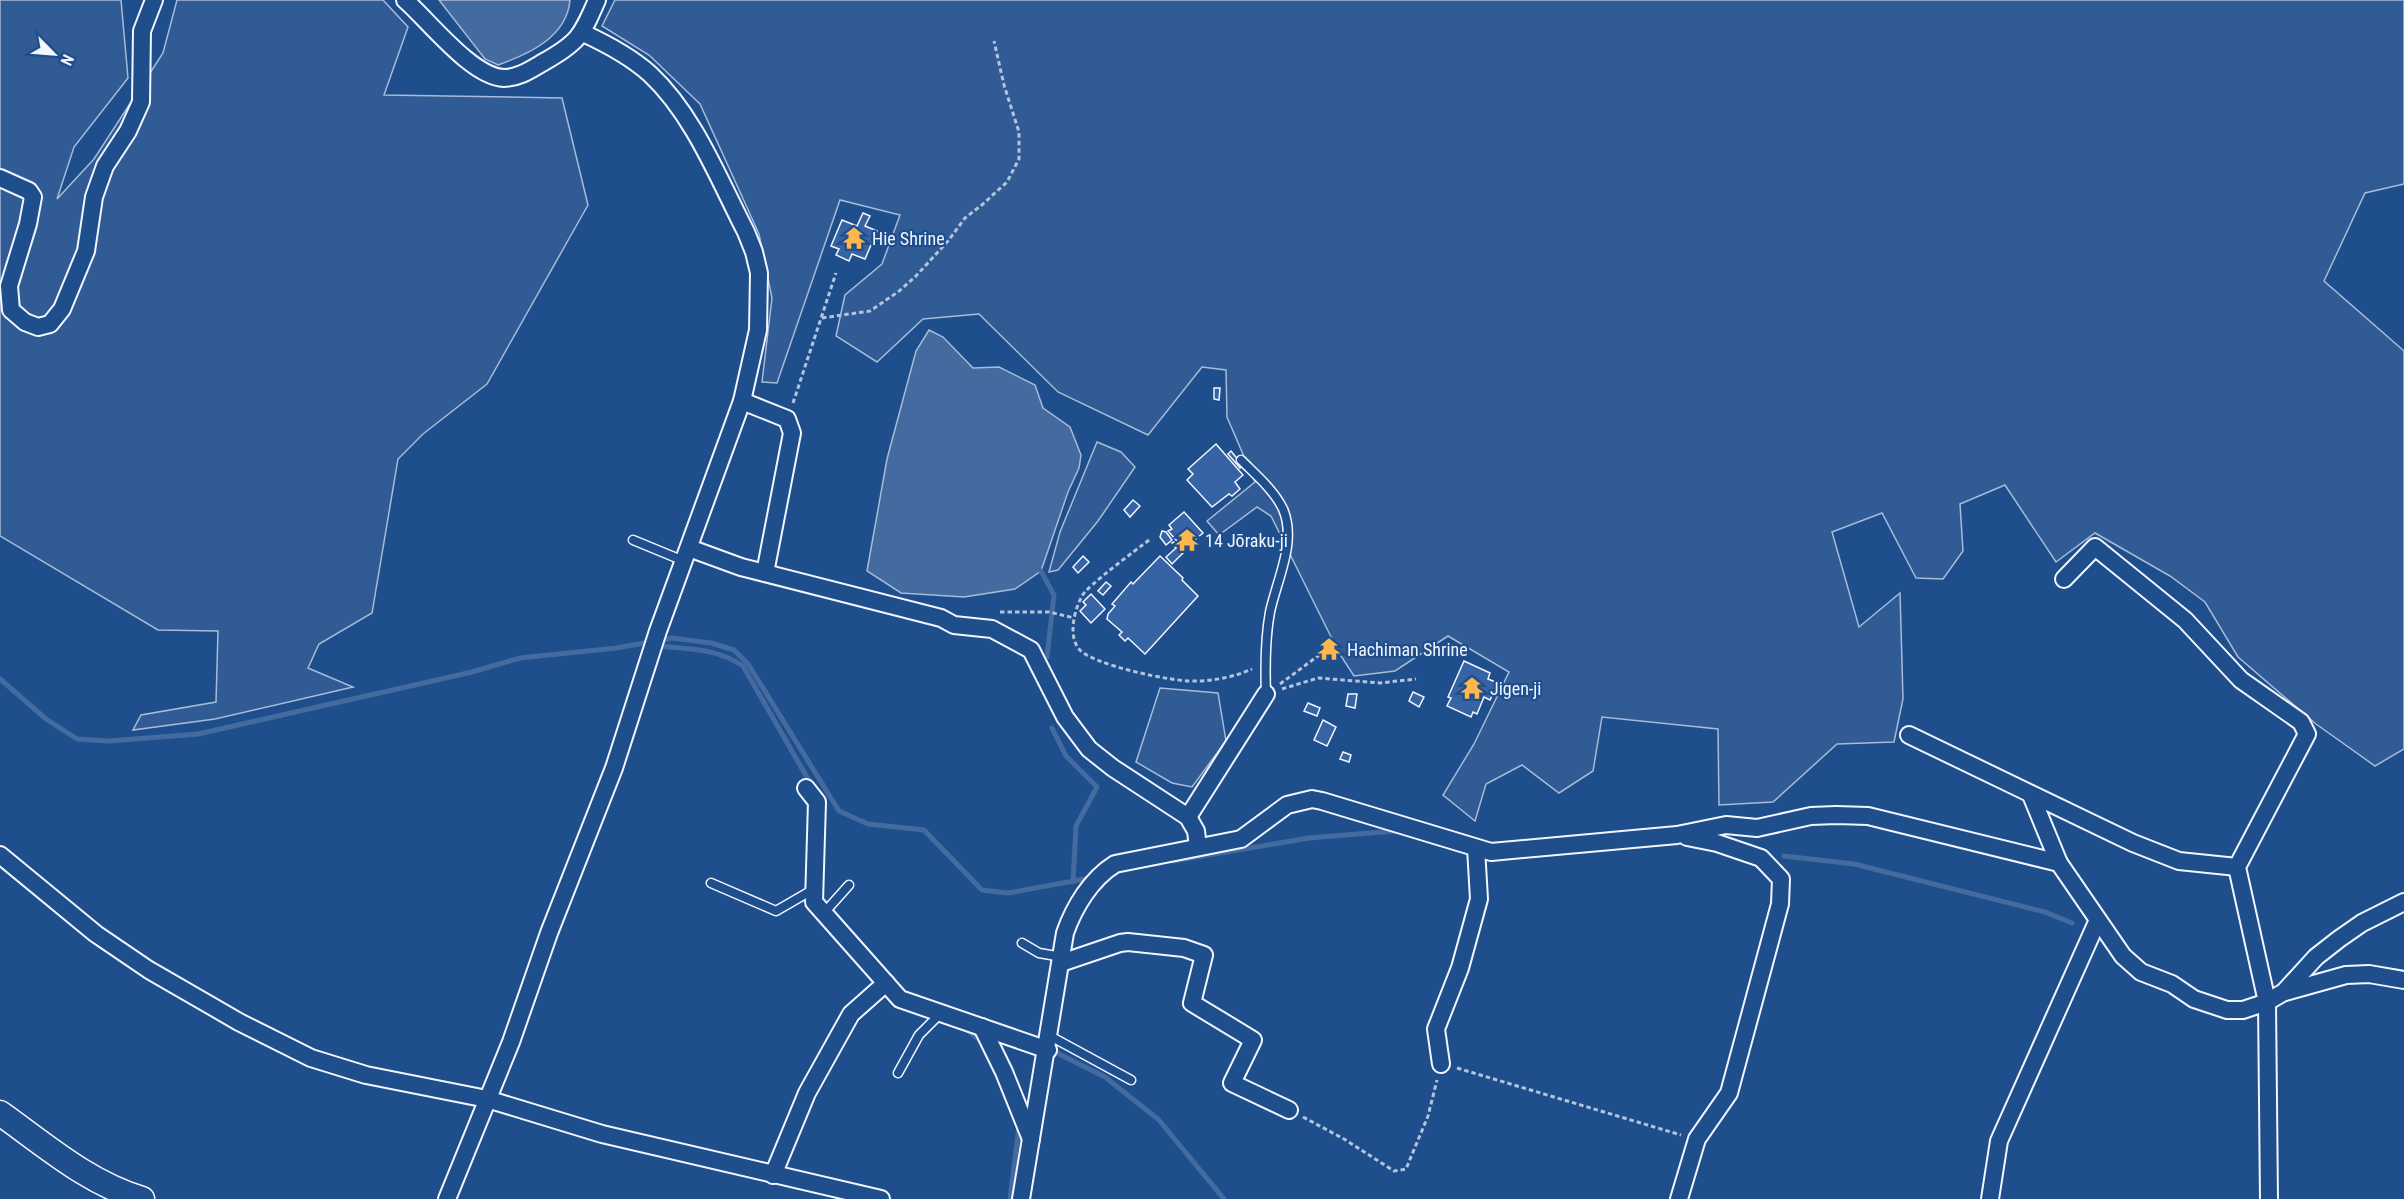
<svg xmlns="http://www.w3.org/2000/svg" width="2404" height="1199" viewBox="0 0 2404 1199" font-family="'Roboto Condensed',sans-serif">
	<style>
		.built { fill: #305b95; stroke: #a8bbd7; stroke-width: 1.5 }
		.water { fill: #446ba0; stroke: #a8bbd7; stroke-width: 1.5 }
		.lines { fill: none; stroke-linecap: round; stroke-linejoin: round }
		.stream { stroke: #446ba0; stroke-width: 5 }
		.building { fill: #3563a3; stroke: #f2f6ff; stroke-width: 1.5 }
		.lane-casing { stroke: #f2f6ff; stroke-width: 11 }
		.street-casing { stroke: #f2f6ff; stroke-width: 20 }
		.secondary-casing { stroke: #f2f6ff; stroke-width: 27 }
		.path { stroke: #b3c4dc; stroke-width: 3; stroke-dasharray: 4.5 3; stroke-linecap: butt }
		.lane { stroke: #1f4e8c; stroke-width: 8 }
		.street { stroke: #1f4e8c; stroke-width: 16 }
		.secondary { stroke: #1f4e8c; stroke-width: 24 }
		.labels { text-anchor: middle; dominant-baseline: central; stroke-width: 4.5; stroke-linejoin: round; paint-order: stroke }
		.poi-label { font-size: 18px; fill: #f2f6ff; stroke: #1f4e8c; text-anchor: start }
	</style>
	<rect width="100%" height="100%" fill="#1f4e8c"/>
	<g class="built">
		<polygon points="0,0 121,0 128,78 74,147 57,199 94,159 163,53 177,0 383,0 408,27 384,95 562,98 588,205 487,384 423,434 398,459 372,613 319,644 308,668 353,687 215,719 133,730 141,715 216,702 218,631 158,630 0,536"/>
		<polygon points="615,0 2404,0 2404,184 2365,193 2324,281 2404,351 2404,749 2375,766 2316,724 2238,657 2205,602 2170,576 2095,533 2056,562 2005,485 1960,504 1963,551 1943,579 1916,578 1882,513 1832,532 1859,627 1900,593 1903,699 1894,742 1837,744 1773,802 1719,805 1718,729 1602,717 1593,771 1559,793 1522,765 1486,784 1475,821 1443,795 1474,744 1509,672 1448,636 1395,671 1354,676 1339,653 1271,516 1257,507 1219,535 1207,521 1255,482 1227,417 1226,370 1202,367 1148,435 1058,392 979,314 923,319 877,362 836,336 845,295 882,264 900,215 840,200 777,383 762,382 772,298 759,234 700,104 649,55 602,26"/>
		<polygon points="1097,442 1121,452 1135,467 1098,521 1058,570 1049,572 1060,532"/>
		<polygon points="1160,688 1218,693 1226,741 1192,787 1172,783 1136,762"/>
	</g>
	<g class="water">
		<path d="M439,0H570C567,37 529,54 498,65L485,59Z"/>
		<polygon points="929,330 943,337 973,368 999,367 1035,385 1043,408 1070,427 1081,455 1079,468 1068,492 1041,571 1015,589 964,597 901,593 867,571 887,459 916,351"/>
	</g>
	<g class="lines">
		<g class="stream">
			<polyline points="1041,571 1054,595 1047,657"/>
			<path d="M657,646C689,649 716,648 743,666L808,779"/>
			<polyline points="0,679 46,719 77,739 109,741 198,734 472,672 520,658 616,648 672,638 711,643 734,650 748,664 839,811 868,824 924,830 982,890 1008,893 1090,878"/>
			<polyline points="1052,728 1066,756 1097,787 1076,826 1073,882"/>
			<polyline points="1784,856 1854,864 2045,912 2072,923"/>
			<polyline points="1173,861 1309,838 1395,831"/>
			<polyline points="968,1031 984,1043"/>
			<polyline points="1055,1052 1105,1077 1159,1120 1224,1199"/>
			<polyline points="1010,1199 1019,1126"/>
		</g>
	</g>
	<g class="building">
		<polygon points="863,213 870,216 865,226 877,231 865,259 852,254 849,261 836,255 839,249 831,246 842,220 857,226"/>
		<polygon points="1214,388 1220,388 1219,400 1214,399"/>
		<polygon points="1216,444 1243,475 1235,482 1240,489 1232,496 1229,494 1212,507 1187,480 1193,474 1188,469"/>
		<polygon points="1231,451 1243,466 1240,468 1228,454"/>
		<polygon points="1133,500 1140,506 1130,517 1124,510"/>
		<polygon points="1184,512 1203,533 1184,549 1168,531 1172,529 1169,525"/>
		<polygon points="1162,531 1166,532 1172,540 1166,545 1160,537"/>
		<polygon points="1174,542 1184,552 1172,564 1166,557 1176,548 1172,543"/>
		<polygon points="1083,556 1089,562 1078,573 1073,567"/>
		<polygon points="1160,556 1183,578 1182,580 1198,596 1145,654 1128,638 1125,641 1119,635 1122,632 1107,619 1108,614 1115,606 1112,604 1131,582 1133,584"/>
		<polygon points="1106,582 1111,586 1103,595 1098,591"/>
		<polygon points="1091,594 1105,609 1091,623 1080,611 1086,605 1083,602"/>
		<polygon points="1329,643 1335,651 1330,654 1324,647"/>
		<polygon points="1464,661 1490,673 1488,679 1498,683 1490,700 1484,697 1477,714 1473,712 1471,717 1447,706 1451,698 1448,697"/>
		<polygon points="1413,692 1424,697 1419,707 1409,701"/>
		<polygon points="1348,694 1357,694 1355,708 1346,706"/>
		<polygon points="1308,703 1320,708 1317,716 1304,711"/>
		<polygon points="1323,720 1336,727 1327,746 1314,740"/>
		<polygon points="1343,752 1351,755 1349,762 1340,759"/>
	</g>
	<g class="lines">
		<g class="lane-casing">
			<g id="lane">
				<path d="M1241,460C1256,475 1274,490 1283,509C1297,542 1277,579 1270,612C1265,639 1265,667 1266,694"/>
				<polyline points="633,540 684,561"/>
				<polyline points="711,883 776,911 814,889"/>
				<polyline points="824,913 849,885"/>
				<polyline points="1022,943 1039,953 1062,957"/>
				<polyline points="1050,1036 1131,1080"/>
				<polyline points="898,1073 919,1035 941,1013"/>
			</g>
		</g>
		<g class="street-casing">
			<g id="street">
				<path d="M405,0C429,21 472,77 504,78C518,78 530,70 542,63C578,43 581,37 597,0"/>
				<polyline points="0,178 29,191 33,197 28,224 9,286 11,310 25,322 38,327 50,324 62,309 86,251 94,197 105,166 128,131 141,102 142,31 154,0"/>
				<polyline points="742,401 787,419 792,433 765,573"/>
				<polyline points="689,548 741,567 941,618 954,625 992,629 1031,650 1065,717 1089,749 1113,768 1188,817 1196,831 1198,847"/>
				<polyline points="2064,579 2095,547 2185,620 2241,680 2301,722 2307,734 2237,867 2267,1002 2269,1199"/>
				<polyline points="1909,735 2133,843 2179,861 2237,867"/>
				<polyline points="806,788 817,802 814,902 900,999 1048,1050"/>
				<polyline points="2031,795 2059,863"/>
				<polyline points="1188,817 1266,694"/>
				<polyline points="0,855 96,934 149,970 239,1022 311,1058 366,1075 487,1099 602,1134 881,1199"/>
				<polyline points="1061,963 1120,943 1128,942 1184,948 1204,955 1192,1003 1253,1040 1232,1083 1289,1110"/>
				<polyline points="2285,992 2346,975 2369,974 2404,980"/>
				<polyline points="982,1027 1004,1072 1031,1139"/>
				<polyline points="1441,1064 1436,1029 1460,968 1479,899 1476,848"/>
				<polyline points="773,1175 807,1093 851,1014 886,983"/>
				<path d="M447,1199L511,1042L549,933L614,768L658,631L742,401L758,330L759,273L754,252L746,232C719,180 694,115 650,74C630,56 607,44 583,33"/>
				<path d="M1021,1199L1065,933C1074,907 1091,879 1115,864L1241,839L1287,805L1312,799L1322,801L1491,852L1677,835L1726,825L1757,828L1811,816L1836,815L1868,816L2059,863L2123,956L2141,972L2172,984L2194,999L2227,1010H2243L2267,1002L2284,992L2316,957L2339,939L2362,923L2404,902"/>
				<polyline points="1679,1199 1697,1139 1729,1093 1780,904 1781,879 1761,858 1717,843 1687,837"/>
				<polyline points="1990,1199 1999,1141 2097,922"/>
			</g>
		</g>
		<g class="secondary-casing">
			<path id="secondary" d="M0,1113C45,1145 88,1183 142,1199"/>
		</g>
		<g class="path">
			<polyline points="822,318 870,311 898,292 915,277 948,241 965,218 983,204 1007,182 1019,159 1019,132 1004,85 994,41"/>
			<polyline points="793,403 836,273"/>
			<path d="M1149,540C1136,550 1087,586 1082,596C1074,611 1068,636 1079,649C1092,665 1173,682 1194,681C1214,681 1234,677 1252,669"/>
			<polyline points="1000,612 1049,612 1074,618"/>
			<polyline points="1280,684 1322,653"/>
			<polyline points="1282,689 1318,678 1380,683 1416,679"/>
			<polyline points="1457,1068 1681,1135"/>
			<polyline points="1303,1117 1344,1139 1394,1171 1406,1169 1428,1116 1437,1080"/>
		</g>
		<use href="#lane" class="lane"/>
		<use href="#street" class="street"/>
		<use href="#secondary" class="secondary"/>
	</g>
	<defs>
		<g id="temple-bare" transform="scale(1.8)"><path d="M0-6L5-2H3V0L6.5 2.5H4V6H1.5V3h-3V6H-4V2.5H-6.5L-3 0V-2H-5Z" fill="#ffb74d" stroke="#1f4e8c" stroke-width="2.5" paint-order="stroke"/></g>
	</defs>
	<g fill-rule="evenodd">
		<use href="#temple-bare" x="854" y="238"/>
		<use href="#temple-bare" x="1187" y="540"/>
		<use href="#temple-bare" x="1329" y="649"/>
		<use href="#temple-bare" x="1472" y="688"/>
	</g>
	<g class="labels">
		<g class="poi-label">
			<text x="872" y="238">Hie Shrine</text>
			<text x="1205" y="540">14 Jōraku-ji</text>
			<text x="1347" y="649">Hachiman Shrine</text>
			<text x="1490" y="688">Jigen-ji</text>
		</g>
	</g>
	<g transform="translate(54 54) rotate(115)" stroke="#1f4e8c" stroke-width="4.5" paint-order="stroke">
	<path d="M0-4.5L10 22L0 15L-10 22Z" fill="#f2f6ff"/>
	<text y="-9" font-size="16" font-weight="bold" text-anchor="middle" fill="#f2f6ff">N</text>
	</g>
</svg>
